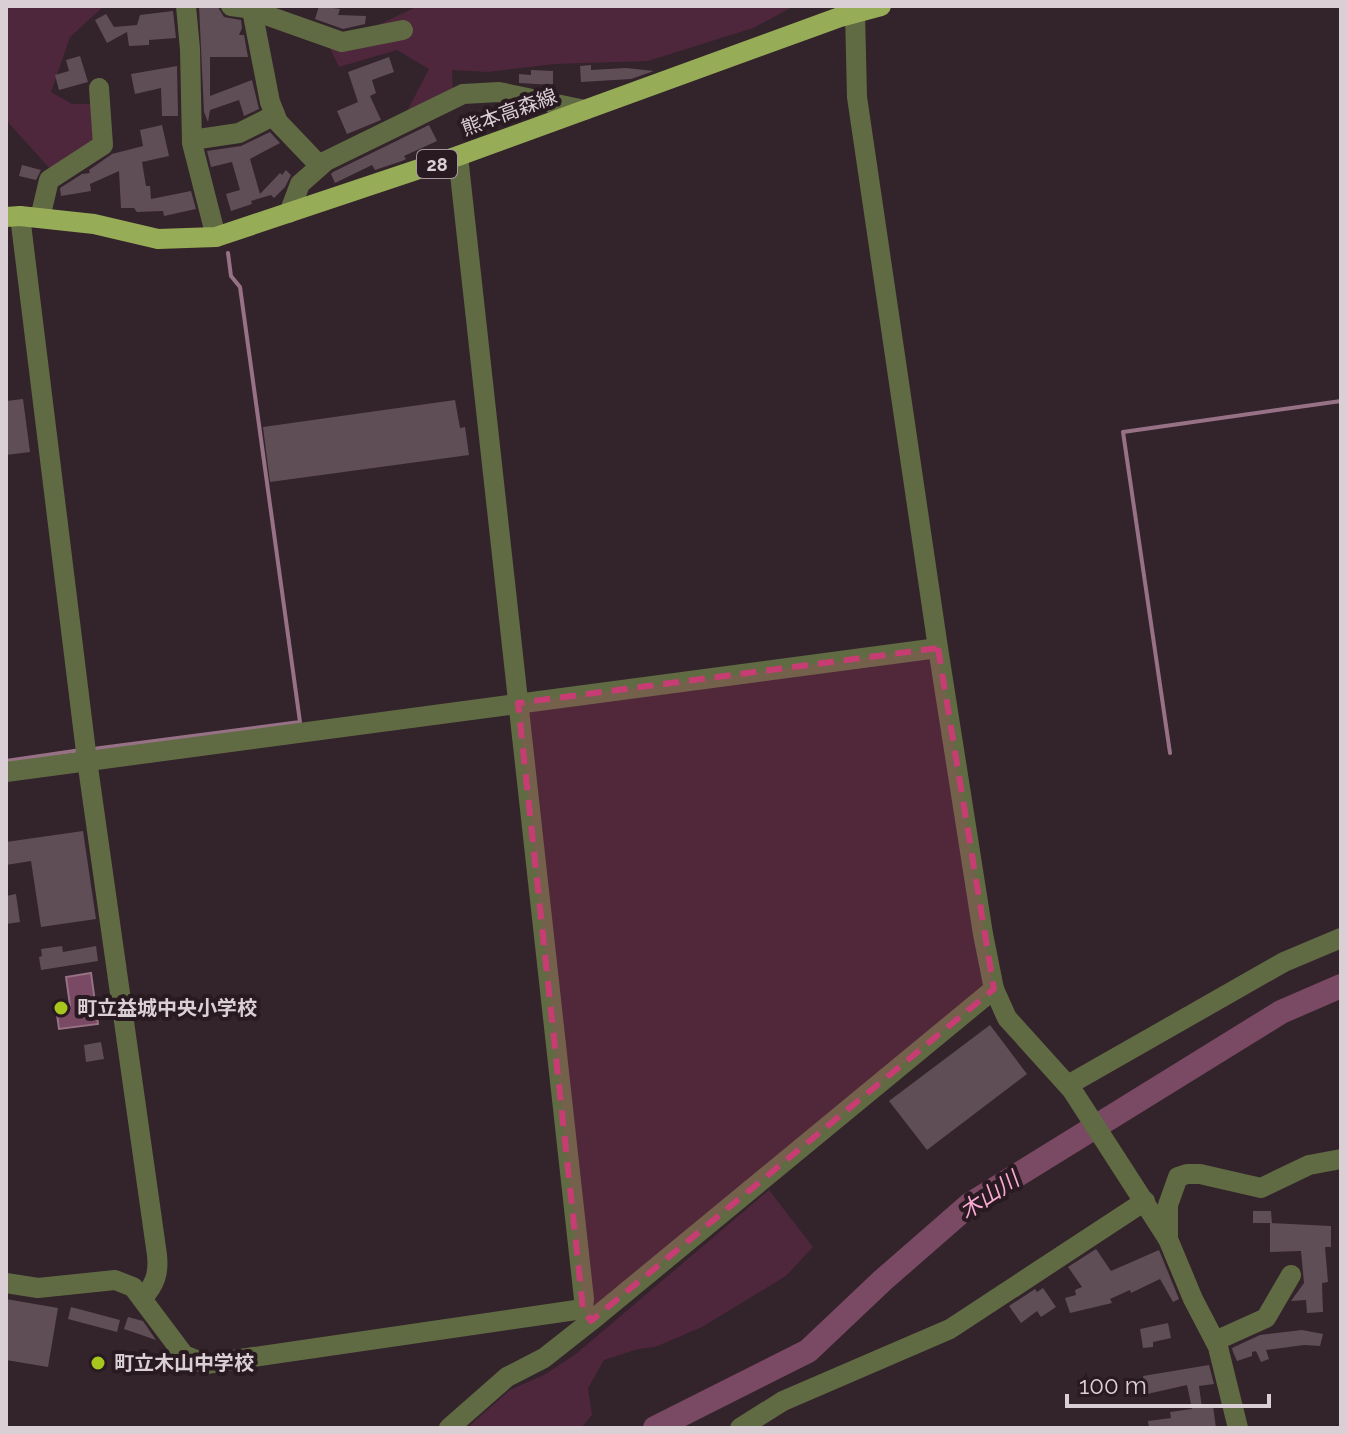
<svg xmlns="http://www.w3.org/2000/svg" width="1347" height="1434" viewBox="0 0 1347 1434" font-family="Raleway,'Noto Sans JP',sans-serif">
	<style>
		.green { fill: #4f273d }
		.water { fill: #7a4963; stroke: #977185; stroke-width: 2 }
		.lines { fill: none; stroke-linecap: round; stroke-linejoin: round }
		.stream { stroke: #977185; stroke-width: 4 }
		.river { stroke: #7a4963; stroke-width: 24 }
		.building { fill: #604e57 }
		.minor { stroke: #606b43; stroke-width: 20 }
		.major { stroke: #97ac57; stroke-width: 20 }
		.marked { fill: #c73d73; fill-opacity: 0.2; stroke: #c73d73; stroke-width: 6; stroke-dasharray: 16 10; stroke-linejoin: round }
		.poi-dot { fill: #a8c71d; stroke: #291a21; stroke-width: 3 }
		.labels { text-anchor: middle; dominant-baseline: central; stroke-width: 8; stroke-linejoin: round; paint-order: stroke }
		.shield { fill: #291a21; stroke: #a5999f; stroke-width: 2 }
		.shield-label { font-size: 18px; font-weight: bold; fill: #dacfd5 }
		.street-label { font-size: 20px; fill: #dacfd5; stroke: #291a21 }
		.poi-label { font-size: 20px; font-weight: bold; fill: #dacfd5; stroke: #291a21; text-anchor: start }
		.water-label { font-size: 22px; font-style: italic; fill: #f8aad2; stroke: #291a21 }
	</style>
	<rect width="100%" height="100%" fill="#33232b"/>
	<g class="green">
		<polygon points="6,6 104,6 70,37 51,92 72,104 95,104 98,145 53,172 6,120"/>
		<polygon points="418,6 794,6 753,28 648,61 554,64 488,72 452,70 453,94 406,113 429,69 397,50 339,67 330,48"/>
		<polygon points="769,1190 813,1247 786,1276 702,1327 655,1347 638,1349 604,1360 588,1388 592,1415 581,1428 467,1428 510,1390 546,1374 577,1353"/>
	</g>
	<polygon class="water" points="91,973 98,1024 59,1029 56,1007 70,1005 66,977"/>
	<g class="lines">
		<g class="stream">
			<polyline points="93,749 300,722 240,287 231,276 228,253"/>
			<polyline points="1170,753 1123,432 1341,401"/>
			<polyline points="6,761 81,750"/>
		</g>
		<polyline class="river" points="655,1428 808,1351 883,1280 969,1205 1281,1012 1341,986"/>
	</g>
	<g class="building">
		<polygon points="199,6 218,7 224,17 241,20 242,28 239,35 244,35 248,57 210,57 210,96 252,80 259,109 244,116 239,100 210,110 208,122 204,112"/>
		<polygon points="319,6 340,9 338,15 366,16 365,24 343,29 315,19"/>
		<polygon points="173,11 176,38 149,40 149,45 129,46 127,32 107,43 95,20 106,14 114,27 137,25 140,15"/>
		<polygon points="80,56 88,82 59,90 55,75 69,71 66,60"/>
		<polygon points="389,57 394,72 372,80 376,93 370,96 381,120 347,134 337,111 358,102 348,72"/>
		<polygon points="591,65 591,70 626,68 654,71 631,79 581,82 580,66"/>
		<polygon points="177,66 178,116 162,116 161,88 135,94 131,74"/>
		<polygon points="531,70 553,71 553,85 519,83 519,74 531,75"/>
		<polygon points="162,125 169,156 142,162 146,186 150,186 151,199 191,191 196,209 164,216 163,211 137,212 134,208 121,208 119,171 90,184 91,191 61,196 60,188 82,174 90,173 89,170 112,154 143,146 140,130"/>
		<polygon points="429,125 437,141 404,156 406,159 402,161 375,170 372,165 335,183 331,174 333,172"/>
		<polygon points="270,132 280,143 250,159 260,194 280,173 282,175 286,170 291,175 285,187 274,198 271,195 251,201 252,204 231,211 226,194 240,190 232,162 211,167 207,151 241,146"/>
		<polygon points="22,165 41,170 36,180 19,176"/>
		<polygon points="23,399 30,452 6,455 6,401"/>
		<polygon points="455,400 460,428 465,427 469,455 270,482 263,427"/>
		<polygon points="83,831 96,919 41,927 31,861 6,865 6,842"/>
		<polygon points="16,894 20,922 6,924 6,896"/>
		<polygon points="62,946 63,952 96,946 98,961 41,970 39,957 42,956 41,949"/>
		<polygon points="990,1025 1027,1074 927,1150 889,1101"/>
		<polygon points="101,1042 104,1059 86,1062 84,1045"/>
		<polygon points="1253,1211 1271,1211 1272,1223 1253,1223"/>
		<polygon points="1270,1223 1331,1226 1331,1247 1325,1247 1328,1282 1322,1283 1323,1312 1307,1313 1306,1300 1291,1301 1304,1283 1301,1251 1270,1252"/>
		<polygon points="1096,1249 1111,1271 1159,1250 1179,1299 1173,1302 1160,1279 1131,1293 1130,1290 1110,1299 1112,1303 1070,1313 1065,1298 1076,1295 1075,1290 1082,1287 1068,1267"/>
		<polygon points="1043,1288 1056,1307 1041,1317 1037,1311 1021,1323 1009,1306 1035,1289 1037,1292"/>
		<polygon points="6,1299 58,1308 48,1367 6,1360"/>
		<polygon points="71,1307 120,1320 117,1332 68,1319"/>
		<polygon points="128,1317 143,1321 156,1340 124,1329"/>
		<polygon points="1168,1323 1171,1338 1153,1342 1153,1347 1143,1348 1140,1329"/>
		<polygon points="1302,1330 1323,1334 1320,1346 1304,1345 1266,1350 1269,1359 1261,1362 1256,1351 1252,1352 1252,1356 1237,1361 1233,1352 1232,1348 1260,1335"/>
		<polygon points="1209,1365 1214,1384 1199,1386 1202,1408 1213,1406 1216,1428 1149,1428 1148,1421 1171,1418 1170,1412 1192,1409 1187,1385 1147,1394 1143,1376"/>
	</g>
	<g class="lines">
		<g class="minor">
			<polyline points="186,6 190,49 192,143 216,237"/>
			<polyline points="231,6 246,8 342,42 403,30"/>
			<polyline points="252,10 270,102 278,122 320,166"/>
			<polyline points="855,13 857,97 938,648 983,934 994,989 1007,1018 1072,1090 1168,1239 1193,1299 1218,1347 1238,1428"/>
			<polyline points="192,140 239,133 275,115"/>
			<polyline points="458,156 584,1299 583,1309"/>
			<polyline points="289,213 300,184 326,161 463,94 499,92 585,110"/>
			<path d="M20,216L87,760L157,1255C159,1274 155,1284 143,1298"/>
			<polyline points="40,218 49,180 103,145 99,88"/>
			<polyline points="6,772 938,648"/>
			<polyline points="1068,1085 1284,962 1341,938"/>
			<polyline points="1168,1239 1168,1205 1178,1177 1187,1174 1200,1174 1261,1188 1309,1165 1341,1159"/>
			<polyline points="6,1283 38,1288 115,1280 133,1287 184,1355 206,1364 583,1309 588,1317"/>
			<polyline points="1215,1341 1266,1318 1291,1275"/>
			<polyline points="449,1428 507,1377 544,1358 591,1321 994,989"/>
			<polyline points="740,1428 783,1401 950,1329 1145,1201"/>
		</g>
		<polyline class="major" points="6,217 20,216 94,224 158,239 216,237 458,156 840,17 881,6"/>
	</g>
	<path class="marked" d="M938,648L994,989L591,1321L583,1309L518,703Z"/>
	<g class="poi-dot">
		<circle cx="61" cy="1008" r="8"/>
		<circle cx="98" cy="1363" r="8"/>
	</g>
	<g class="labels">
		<rect class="shield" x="417" y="150" width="40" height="28" rx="6"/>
		<g class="shield-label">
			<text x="437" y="164">28</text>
		</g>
		<g class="street-label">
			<text transform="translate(509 112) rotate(-20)">熊本高森線</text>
		</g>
		<g class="poi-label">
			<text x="77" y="1008">町立益城中央小学校</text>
			<text x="114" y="1363">町立木山中学校</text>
		</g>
		<g class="water-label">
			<text transform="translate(989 1195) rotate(-34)">木山川</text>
		</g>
	</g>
	<rect width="1347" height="1434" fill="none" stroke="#dacfd5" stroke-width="16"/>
	<path d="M1067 1394v12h202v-12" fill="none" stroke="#dacfd5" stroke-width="4"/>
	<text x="1079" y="1394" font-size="24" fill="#dacfd5" stroke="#291a21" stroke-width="6" paint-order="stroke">100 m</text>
</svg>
